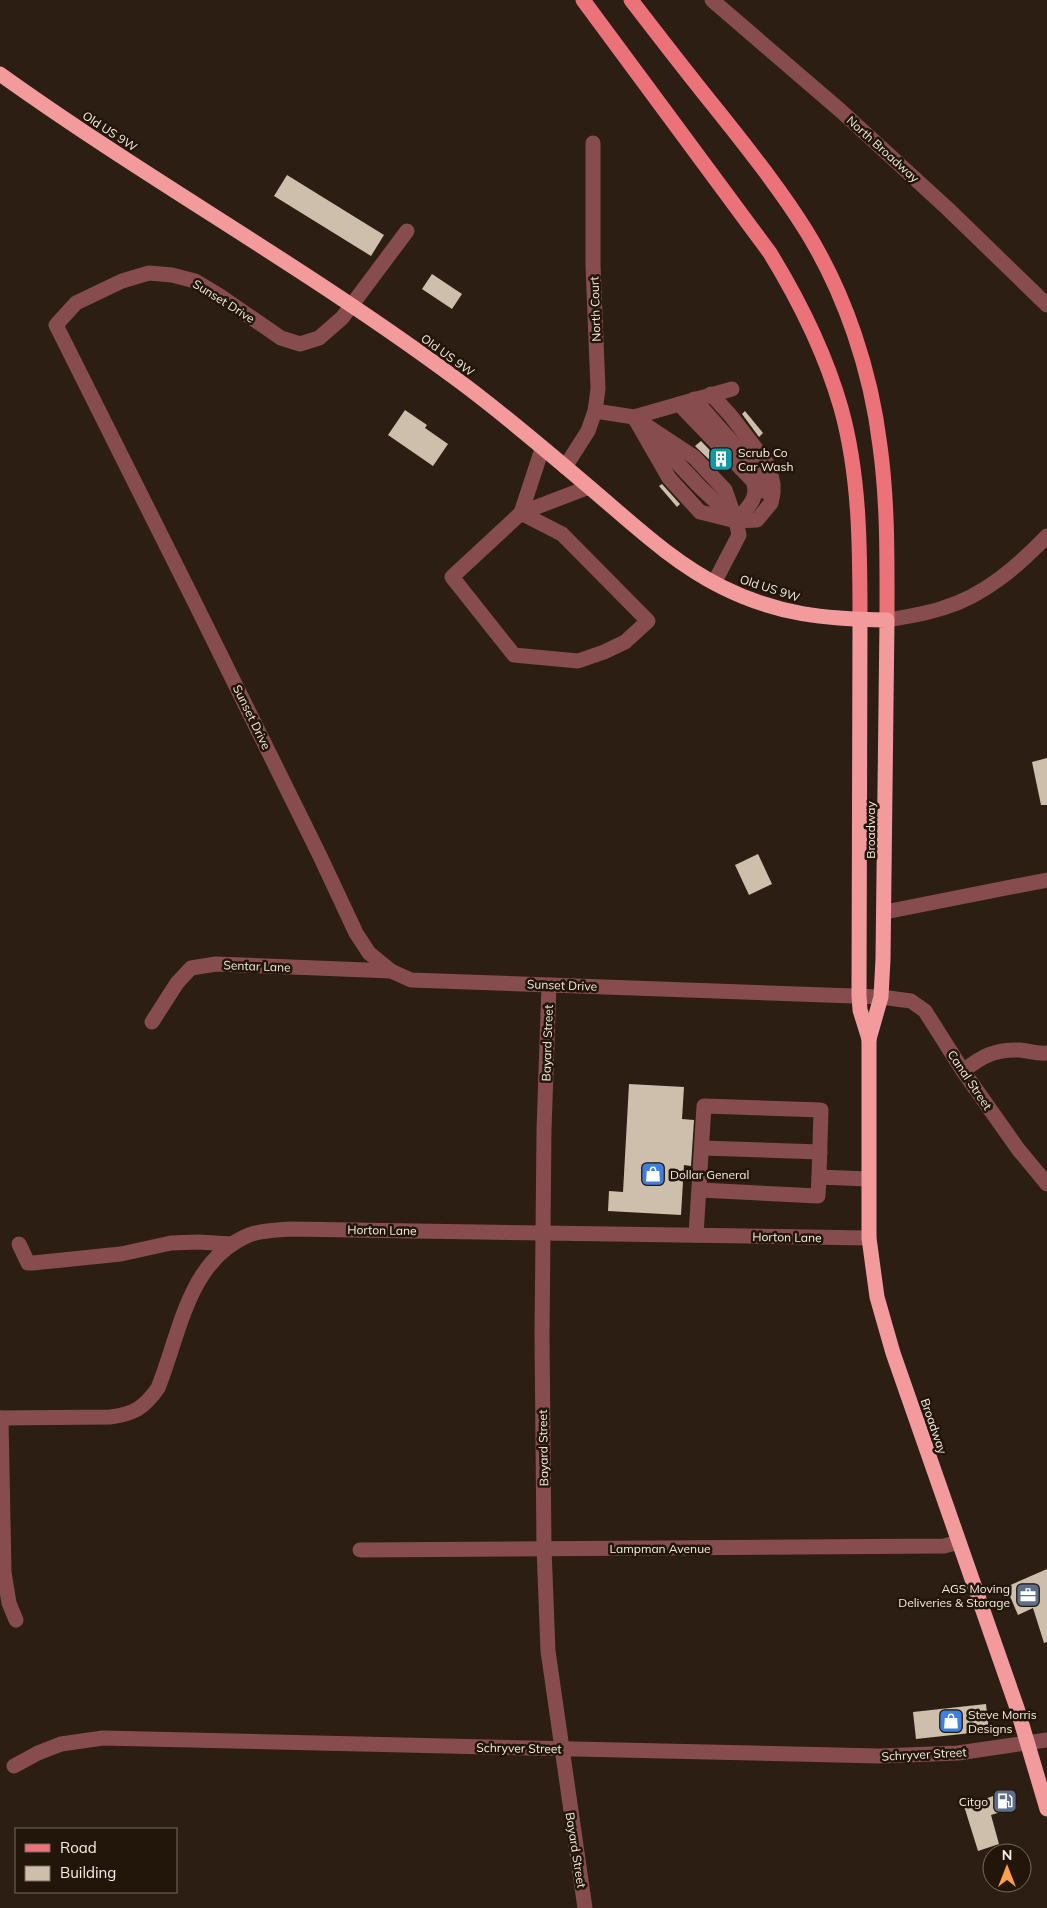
<svg xmlns="http://www.w3.org/2000/svg" width="1047" height="1908" viewBox="0 0 1047 1908" font-family="Mulish,sans-serif">
	<style>
		.building { fill: #cdbfac }
		.lines { fill: none; stroke-linecap: round; stroke-linejoin: round }
		.minor { stroke: #864c4e; stroke-width: 15 }
		.major { stroke: #eb7279; stroke-width: 15 }
		.highway { stroke: #f29a9c; stroke-width: 15 }
		.labels { text-anchor: middle; dominant-baseline: central; stroke-width: 5; stroke-linejoin: round; paint-order: stroke }
		.street-label { font-size: 12px; fill: #f6ede4; stroke: #221509 }
		.poi-label { font-size: 12px; fill: #f6ede4; stroke: #221509; text-anchor: start }
	</style>
	<rect width="100%" height="100%" fill="#2c1e12"/>
	<g class="building">
		<polygon points="287,175 384,235 371,256 274,196"/>
		<polygon points="432,274 462,294 452,309 422,289"/>
		<polygon points="405,410 427,425 425,428 448,444 433,466 388,435"/>
		<polygon points="745,411 763,433 759,437 742,414"/>
		<polygon points="701,441 725,466 720,470 695,446"/>
		<polygon points="662,484 680,504 677,507 659,486"/>
		<polygon points="1047,758 1047,805 1041,805 1032,762"/>
		<polygon points="758,854 772,884 749,895 735,865"/>
		<polygon points="629,1084 684,1087 682,1119 694,1120 691,1166 684,1165 681,1215 608,1211 609,1191 623,1192"/>
		<polygon points="1047,1569 1047,1642 1044,1643 1033,1608 1018,1615 1006,1587"/>
		<polygon points="986,1704 989,1731 916,1739 913,1712"/>
		<polygon points="1011,1790 1017,1807 991,1815 999,1844 978,1851 964,1806"/>
	</g>
	<g class="lines">
		<g class="minor">
			<polyline points="712,0 841,111 948,209 1047,305"/>
			<polyline points="407,231 342,318 319,338 300,344 281,338 220,296 195,281 172,275 149,273 122,281 76,303 56,325 196,605 319,854 356,933 369,953 391,971 411,980 881,997 911,1001 925,1011 963,1071 1018,1149 1047,1184"/>
			<polyline points="694,399 762,476 765,482 766,492"/>
			<path d="M679,404L753,481C760,498 747,508 736,521"/>
			<polyline points="595,411 634,417 732,389"/>
			<polyline points="634,417 669,478 700,512 736,521 757,520 771,503 773,493 773,484 769,466 731,416 711,394"/>
			<polyline points="638,420 694,457 725,490 736,521 739,535 714,583"/>
			<polyline points="653,437 700,487 733,518"/>
			<polyline points="565,467 588,431 595,411 598,389 593,265 593,143"/>
			<polyline points="521,513 562,534 648,621 625,642 604,652 578,661 514,655 452,577 521,513 589,487"/>
			<polyline points="521,513 542,449"/>
			<path d="M887,620C906,617 925,614 943,608C984,596 1018,566 1047,536"/>
			<polyline points="885,912 1047,880"/>
			<polyline points="549,985 544,1130 542,1335 544,1548 548,1651 585,1908"/>
			<polyline points="152,1022 177,983 191,968 216,964 391,971"/>
			<path d="M963,1071C982,1056 995,1049 1020,1050C1029,1051 1037,1054 1047,1053"/>
			<polyline points="702,1148 820,1152"/>
			<polyline points="700,1190 818,1196 819,1177"/>
			<polyline points="696,1235 704,1106 821,1110 819,1177 868,1179"/>
			<polyline points="19,1244 28,1263 33,1263 121,1254 171,1243 198,1242 232,1244"/>
			<path d="M0,1418L110,1417C134,1414 144,1408 158,1388C180,1334 188,1260 249,1235C262,1230 277,1230 290,1229L869,1238"/>
			<polyline points="1,1418 4,1572 9,1603 16,1620"/>
			<polyline points="360,1550 944,1546 959,1542"/>
			<polyline points="14,1766 38,1753 61,1744 103,1738 879,1756 958,1753 1047,1740"/>
		</g>
		<g class="major">
			<path d="M583,0L770,253C800,302 825,352 841,408C860,476 860,549 860,620"/>
			<path d="M631,0C661,39 691,78 722,116C751,153 780,189 805,229C845,293 871,371 880,446C888,504 887,562 887,620"/>
		</g>
		<g class="highway">
			<path d="M0,74C148,180 308,269 455,378C503,413 549,453 595,492C635,526 674,563 722,587C778,615 825,619 887,620L883,959L881,997L869,1039"/>
			<polyline points="860,620 859,996 860,1010 869,1039 869,1238 877,1297 893,1353 1017,1708 1047,1809"/>
		</g>
	</g>
	<defs>
		<g id="building-square" transform="scale(1.25)"><rect x="-9" y="-9" width="18" height="18" rx="4" fill="#0f9aa8" stroke="#221509"/><path d="M-4-6H4V6H1V3H-1V6H-4ZM-2.5-4.3h1.7v1.8h-1.7ZM.8-4.3h1.7v1.8H.8ZM-2.5-1h1.7V.8h-1.7ZM.8-1h1.7V.8H.8Z" fill="#fff"/></g>
		<g id="shop-square" transform="scale(1.25)"><rect x="-9" y="-9" width="18" height="18" rx="4" fill="#3f7fe0" stroke="#221509"/><path d="M-5-2.5h2.3a2.7 3.5 0 0 1 5.4 0H5L5.5 6h-11ZM-1.5-2.5h3a1.5 2.3 0 0 0-3 0Z" fill="#fff"/></g>
		<g id="office-square" transform="scale(1.25)"><rect x="-9" y="-9" width="18" height="18" rx="4" fill="#5c6f8a" stroke="#221509"/><path d="M-6-3h4V-5.5h4V-3h4V5H-6ZM-1-4.5V-3h2v-1.5ZM-6 0V1H6V0Z" fill="#fff"/></g>
		<g id="fuel-square" transform="scale(1.25)"><rect x="-9" y="-9" width="18" height="18" rx="4" fill="#5c6f8a" stroke="#221509"/><path d="M-5.5-6h7V0h2V4h1.3V-2.5L3-4.5l.8-.8L6-3V5H2.5V1h-1V6h-7ZM-4.2-4.7v3.2H.2V-4.7Z" fill="#fff"/></g>
	</defs>
	<g fill-rule="evenodd">
		<use href="#building-square" x="721" y="459"/>
		<use href="#shop-square" x="653" y="1174"/>
		<use href="#office-square" x="1028" y="1595"/>
		<use href="#shop-square" x="951" y="1721"/>
		<use href="#fuel-square" x="1005" y="1801"/>
	</g>
	<g class="labels">
		<g class="street-label">
			<text transform="translate(110 131) rotate(33)">Old US 9W</text>
			<text transform="translate(883 149) rotate(42)">North Broadway</text>
			<text transform="translate(224 301) rotate(32)">Sunset Drive</text>
			<text transform="translate(595 309) rotate(-92)">North Court</text>
			<text transform="translate(448 355) rotate(36)">Old US 9W</text>
			<text transform="translate(770 588) rotate(18)">Old US 9W</text>
			<text transform="translate(252 717) rotate(64)">Sunset Drive</text>
			<text transform="translate(870 830) rotate(-90)">Broadway</text>
			<text transform="translate(257 966) rotate(2)">Sentar Lane</text>
			<text transform="translate(562 985) rotate(2)">Sunset Drive</text>
			<text transform="translate(547 1043) rotate(-88)">Bayard Street</text>
			<text transform="translate(970 1080) rotate(56)">Canal Street</text>
			<text transform="translate(382 1230) rotate(1)">Horton Lane</text>
			<text transform="translate(787 1237) rotate(1)">Horton Lane</text>
			<text transform="translate(934 1426) rotate(71)">Broadway</text>
			<text transform="translate(543 1448) rotate(-91)">Bayard Street</text>
			<text x="660" y="1548">Lampman Avenue</text>
			<text transform="translate(519 1748) rotate(1)">Schryver Street</text>
			<text transform="translate(924 1754) rotate(-3)">Schryver Street</text>
			<text transform="translate(576 1850) rotate(81)">Bayard Street</text>
		</g>
		<g class="poi-label">
			<text x="738" y="452">Scrub Co<tspan x="738" dy="14">Car Wash</tspan></text>
			<text x="670" y="1174">Dollar General</text>
			<text x="1010" y="1588" text-anchor="end">AGS Moving<tspan x="1010" dy="14">Deliveries &amp; Storage</tspan></text>
			<text x="968" y="1714">Steve Morris<tspan x="968" dy="14">Designs</tspan></text>
			<text x="988" y="1801" text-anchor="end">Citgo</text>
		</g>
	</g>
	<rect x="15" y="1828" width="162" height="65" fill="#221509" stroke="#776b61"/>
	<rect x="25" y="1844" width="25" height="8" fill="#eb7279" stroke="#776b61"/>
	<text x="60" y="1853" font-size="15" fill="#f6ede4">Road</text>
	<rect x="25" y="1866" width="25" height="15" fill="#cdbfac" stroke="#776b61"/>
	<text x="60" y="1878" font-size="15" fill="#f6ede4">Building</text>
	<g transform="translate(1007 1868)"><circle r="24" fill="#221509" stroke="#776b61"/>
	<path d="M0-4L9 19L0 12L-9 19Z" fill="#f8a14a"/>
	<text y="-8" font-size="14" font-weight="bold" text-anchor="middle" fill="#f6ede4">N</text>
	</g>
</svg>
